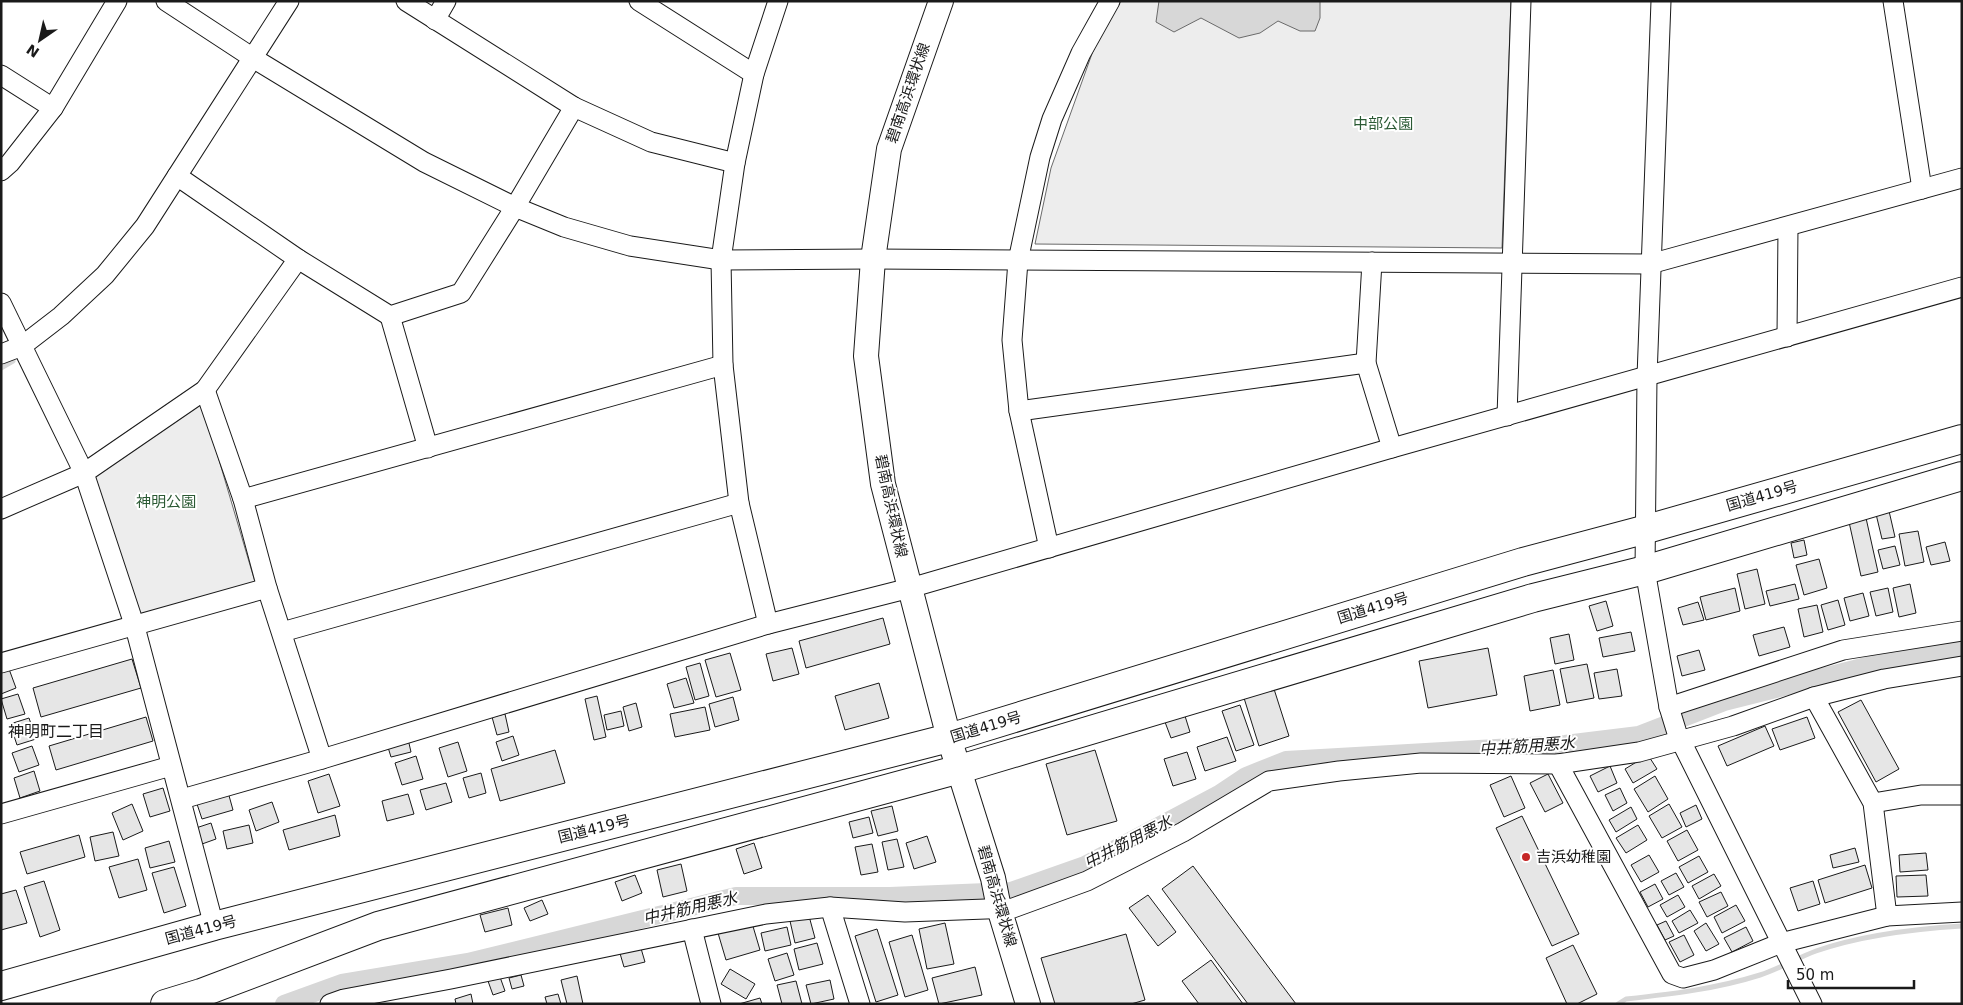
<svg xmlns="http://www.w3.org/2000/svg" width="1963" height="1005" viewBox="0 0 1963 1005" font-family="'DejaVu Sans','Noto Sans JP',sans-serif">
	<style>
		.built { fill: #ededed; stroke: #6a6a6a }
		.water { fill: #d7d7d7; stroke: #6a6a6a }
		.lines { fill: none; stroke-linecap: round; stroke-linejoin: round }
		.stream { stroke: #d7d7d7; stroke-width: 5 }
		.canal { stroke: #d7d7d7; stroke-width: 18 }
		.building { fill: #e6e6e6; stroke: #1a1a1a }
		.minor-casing { stroke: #1a1a1a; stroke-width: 21 }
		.major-casing { stroke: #1a1a1a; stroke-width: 26 }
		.highway-casing { stroke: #1a1a1a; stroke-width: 30 }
		.minor { stroke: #fff; stroke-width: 19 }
		.major { stroke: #fff; stroke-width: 24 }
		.highway { stroke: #fff; stroke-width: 28 }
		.poi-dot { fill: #c62828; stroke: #fff; stroke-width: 2 }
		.labels { text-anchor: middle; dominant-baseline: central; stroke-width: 4; stroke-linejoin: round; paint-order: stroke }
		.street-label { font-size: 15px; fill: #1a1a1a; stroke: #fff }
		.park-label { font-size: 15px; fill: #2b5a34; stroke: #fff }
		.poi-label { font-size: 15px; fill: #1a1a1a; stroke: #fff; text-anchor: start }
		.neighbourhood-label { font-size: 16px; fill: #1a1a1a; stroke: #fff }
		.water-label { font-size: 16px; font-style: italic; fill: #1a1a1a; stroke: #fff }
	</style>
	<rect width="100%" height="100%" fill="#fff"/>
	<g class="built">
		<polygon points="1121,1 1511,1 1502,248 1035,244 1051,168 1098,37"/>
		<polygon points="201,399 255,582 139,620 90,477"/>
	</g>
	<polygon class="water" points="1159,1 1320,1 1320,18 1315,31 1300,31 1278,21 1260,33 1239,38 1201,18 1174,32 1156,22"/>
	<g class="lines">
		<g class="stream">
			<polyline points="1,368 13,361"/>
			<path d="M1618,1004L1626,999C1671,994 1716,989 1760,975C1779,969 1797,958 1816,951C1862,935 1913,929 1962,926"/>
		</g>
		<polyline class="canal" points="284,1004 342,983 468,962 736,896 890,896 1011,891 1085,865 1219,794 1246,776 1286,760 1565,744 1639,735 1724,702 1902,657 1962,648"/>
	</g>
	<g class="building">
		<polygon points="1889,511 1895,537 1882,539 1876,514"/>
		<polygon points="1866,518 1878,572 1861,576 1849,522"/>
		<polygon points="1918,531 1924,562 1905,566 1899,534"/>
		<polygon points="1804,540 1807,555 1794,558 1791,543"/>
		<polygon points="1945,542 1950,561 1931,565 1926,547"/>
		<polygon points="1895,546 1900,565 1883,569 1878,550"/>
		<polygon points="1819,559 1827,588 1804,595 1796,565"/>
		<polygon points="1757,569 1765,604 1745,609 1737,574"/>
		<polygon points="1795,584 1799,599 1770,606 1766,591"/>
		<polygon points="1910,584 1916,613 1899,617 1893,588"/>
		<polygon points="1735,588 1740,611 1706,620 1700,597"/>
		<polygon points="1888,588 1893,612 1876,616 1870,592"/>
		<polygon points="1863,593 1869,616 1850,621 1844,598"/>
		<polygon points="1838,600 1845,625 1828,630 1821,605"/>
		<polygon points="1606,601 1613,626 1597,631 1589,606"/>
		<polygon points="1698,602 1704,620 1683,625 1678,608"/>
		<polygon points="1817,605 1823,632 1804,637 1798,609"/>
		<polygon points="883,618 890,644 806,668 799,641"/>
		<polygon points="1784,627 1790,647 1759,656 1753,635"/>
		<polygon points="1631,632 1635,651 1603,657 1599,638"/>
		<polygon points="1569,634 1574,660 1555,664 1550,638"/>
		<polygon points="792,648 799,674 773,681 766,654"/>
		<polygon points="1488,648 1497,695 1428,708 1419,661"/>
		<polygon points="1699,650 1705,670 1682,676 1677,656"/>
		<polygon points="730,653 741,690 716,697 705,660"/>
		<polygon points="132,659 141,688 41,717 33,688"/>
		<polygon points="700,663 709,696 695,700 686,667"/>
		<polygon points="1587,664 1594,698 1567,703 1560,669"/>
		<polygon points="9,669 16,688 1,694 1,672"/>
		<polygon points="1617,669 1622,696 1599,699 1594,673"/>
		<polygon points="1553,670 1560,705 1530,711 1524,676"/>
		<polygon points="686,678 694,703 674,708 667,684"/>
		<polygon points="879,683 889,718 845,730 835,696"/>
		<polygon points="1274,689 1289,736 1259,746 1244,698"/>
		<polygon points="18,694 25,714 7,719 1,699"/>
		<polygon points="597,696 606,737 594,740 585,699"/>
		<polygon points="733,697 739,720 715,727 709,704"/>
		<polygon points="1861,700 1899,769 1876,782 1838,712"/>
		<polygon points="636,703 642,727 629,731 623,707"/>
		<polygon points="1240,705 1254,745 1236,751 1222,711"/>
		<polygon points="705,707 710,730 675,737 670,714"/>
		<polygon points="621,711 624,726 607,730 604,715"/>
		<polygon points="505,714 509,732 497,735 492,717"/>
		<polygon points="1185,716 1190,732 1171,738 1165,722"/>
		<polygon points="146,717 153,741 56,770 49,746"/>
		<polygon points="1807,717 1815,738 1780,750 1772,729"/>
		<polygon points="29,718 36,739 17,745 10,724"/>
		<polygon points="1765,726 1774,746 1727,766 1718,746"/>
		<polygon points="513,736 519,755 502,761 496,742"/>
		<polygon points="1227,737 1236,761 1205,771 1197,747"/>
		<polygon points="408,739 411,752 391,757 387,744"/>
		<polygon points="458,742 467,771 448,777 439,748"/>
		<polygon points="32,746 39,765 19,772 12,753"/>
		<polygon points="555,750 565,783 500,801 491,769"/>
		<polygon points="1095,750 1117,821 1067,835 1046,764"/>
		<polygon points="1187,752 1196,779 1173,786 1164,759"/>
		<polygon points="1648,755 1657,769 1633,783 1625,769"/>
		<polygon points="416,756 423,779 402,785 395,763"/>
		<polygon points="1610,766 1617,783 1598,792 1590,776"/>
		<polygon points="34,771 40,791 20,798 14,778"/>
		<polygon points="481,773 486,793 469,798 463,778"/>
		<polygon points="329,774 340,806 318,813 308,781"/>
		<polygon points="1548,774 1563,803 1545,812 1530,783"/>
		<polygon points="1511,776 1525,808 1504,817 1490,785"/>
		<polygon points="1655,776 1668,799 1648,812 1634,789"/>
		<polygon points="446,783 452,802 426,810 420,790"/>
		<polygon points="163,788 170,811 150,817 143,794"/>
		<polygon points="1620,788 1627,803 1613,811 1605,795"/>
		<polygon points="228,792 233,810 202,819 196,801"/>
		<polygon points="408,794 414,814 387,821 382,801"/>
		<polygon points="272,802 279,822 256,831 249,810"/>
		<polygon points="132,804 143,831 123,840 112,813"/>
		<polygon points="1669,804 1682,827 1662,838 1649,816"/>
		<polygon points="1696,805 1702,819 1686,827 1680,813"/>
		<polygon points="892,806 898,831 878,836 871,811"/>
		<polygon points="1631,807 1637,819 1616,832 1609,820"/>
		<polygon points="335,815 340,836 289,850 283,830"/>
		<polygon points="1522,816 1579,934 1552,946 1496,828"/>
		<polygon points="869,817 873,833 853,838 849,822"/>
		<polygon points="211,823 216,839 202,844 196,828"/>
		<polygon points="249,825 253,843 227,849 223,831"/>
		<polygon points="1638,825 1647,840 1626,853 1616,838"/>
		<polygon points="1687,830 1698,850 1678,861 1667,841"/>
		<polygon points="113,832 119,856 95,861 90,837"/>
		<polygon points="79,835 85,857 27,874 20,852"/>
		<polygon points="927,836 936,862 914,869 906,843"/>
		<polygon points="897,839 904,867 888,870 882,842"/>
		<polygon points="169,841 175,862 150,868 145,848"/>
		<polygon points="754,843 762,868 744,874 736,849"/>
		<polygon points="872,844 878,872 861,875 855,847"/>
		<polygon points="1855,848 1859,862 1833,868 1830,855"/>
		<polygon points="1926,853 1928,870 1900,872 1899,855"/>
		<polygon points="1649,855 1659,872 1641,882 1631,865"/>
		<polygon points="1699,856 1708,872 1688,883 1679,867"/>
		<polygon points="138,859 147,890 119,898 109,867"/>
		<polygon points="681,864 687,891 663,897 657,870"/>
		<polygon points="1865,865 1872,888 1825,903 1818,880"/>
		<polygon points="1193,866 1296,1004 1248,1004 1162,889"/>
		<polygon points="174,867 186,906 164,913 152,873"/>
		<polygon points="1676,873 1684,887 1669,895 1661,881"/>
		<polygon points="1714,874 1721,886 1699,899 1692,886"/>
		<polygon points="635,875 642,893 622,901 615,882"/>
		<polygon points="1926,875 1928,896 1897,897 1896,876"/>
		<polygon points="44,881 60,930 40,937 24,887"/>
		<polygon points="1813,881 1820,904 1798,911 1790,888"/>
		<polygon points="1655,884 1663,899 1648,907 1640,892"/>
		<polygon points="16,890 27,923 1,930 1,894"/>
		<polygon points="1721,892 1728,906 1707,917 1699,902"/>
		<polygon points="1148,895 1176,932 1158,946 1129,908"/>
		<polygon points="1678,895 1685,907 1667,917 1660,905"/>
		<polygon points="542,900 548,914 530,921 524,908"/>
		<polygon points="1736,905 1745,921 1722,933 1714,917"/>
		<polygon points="508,908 512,925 485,932 480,915"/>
		<polygon points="1690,910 1698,923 1679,933 1672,921"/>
		<polygon points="809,916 815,938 795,943 790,921"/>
		<polygon points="1666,921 1674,936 1665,940 1657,925"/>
		<polygon points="752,923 760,950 726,960 718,933"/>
		<polygon points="945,923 954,964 927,969 919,929"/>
		<polygon points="1706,923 1719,944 1706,951 1694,931"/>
		<polygon points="787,927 791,945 765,951 761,933"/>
		<polygon points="1746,927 1753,941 1732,952 1724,938"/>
		<polygon points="877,929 898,995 876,1002 855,936"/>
		<polygon points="1126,934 1145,1000 1131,1004 1055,1004 1041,958"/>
		<polygon points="912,935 928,990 905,997 889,942"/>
		<polygon points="1684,935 1694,955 1680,962 1669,942"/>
		<polygon points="817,943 823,964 799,970 794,949"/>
		<polygon points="640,945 645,962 624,967 619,950"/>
		<polygon points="1573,945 1597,994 1577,1004 1567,1004 1546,958"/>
		<polygon points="787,953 794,975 775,981 768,959"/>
		<polygon points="1211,960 1243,1004 1199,1004 1182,981"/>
		<polygon points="975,967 982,995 939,1004 932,978"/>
		<polygon points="730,969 755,984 746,999 721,984"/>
		<polygon points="521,975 524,986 512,989 509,978"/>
		<polygon points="577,976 583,1004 567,1004 561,980"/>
		<polygon points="500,977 505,991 493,995 488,981"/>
		<polygon points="830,980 834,999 811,1004 806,985"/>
		<polygon points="796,981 802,1004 782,1004 777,985"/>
		<polygon points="471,994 473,1004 456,1004 455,999"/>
		<polygon points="558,994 561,1004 547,1004 545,997"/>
		<polygon points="760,998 762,1004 739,1004"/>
	</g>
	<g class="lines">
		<g class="minor-casing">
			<g id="minor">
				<polyline points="166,1 253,58 424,162 515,207 564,227 630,246 721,260 873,259 1650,264 1962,178"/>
				<polyline points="406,1 574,107 651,142 735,163"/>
				<polyline points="639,1 754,74"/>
				<polyline points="1661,1 1647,377 1645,570 1669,707 1677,733 1812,1004"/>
				<polyline points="1893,1 1922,189"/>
				<polyline points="435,20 446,1"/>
				<polyline points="1,75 53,108"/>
				<polyline points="1,171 10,163 53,108 117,1"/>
				<polyline points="177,176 298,259 390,316 461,293 515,207 574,107"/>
				<polyline points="1372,262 1366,363 1392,448"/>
				<polyline points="1,303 84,473 135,627 214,926"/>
				<polyline points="390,316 428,448"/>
				<polyline points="1787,337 1788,227"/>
				<polyline points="1,354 22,346 61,316 105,275 145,226 289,1"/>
				<polyline points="205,390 243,499 267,588 322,759"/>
				<polyline points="1019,411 1366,363"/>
				<polyline points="1507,416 1521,1"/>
				<polyline points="243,499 723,365"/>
				<polyline points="1,509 84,473 205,390 298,259"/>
				<polyline points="1049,548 1019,411 1012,340 1018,261 1040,157 1052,119 1081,53 1110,1"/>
				<polyline points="768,624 739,503 723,365 721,260 735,163 754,74 778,1"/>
				<polyline points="282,632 739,503"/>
				<polyline points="1,663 267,588"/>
				<polyline points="1814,697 1873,803 1887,916"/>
				<polyline points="1669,707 1843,650 1962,631"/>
				<polyline points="1558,764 1672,974 1683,978 1714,970 1781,943 1887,916 1962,912"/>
				<polyline points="182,799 322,759 768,624 910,588 1392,448 1962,287"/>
				<polyline points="1873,803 1921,795 1962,795"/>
				<polyline points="1,814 171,766"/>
				<polyline points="830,907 860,1004"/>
				<polyline points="692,929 711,1004"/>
				<polyline points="330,1004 344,999 451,979 766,914 830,907 905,912 1013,908 1087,881 1183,832 1269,781 1339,771 1421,763 1558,764 1639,752 1733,726 1814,697 1884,679 1962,666"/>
			</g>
		</g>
		<g class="major-casing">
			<polyline id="major" points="941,1 889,149 873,259 866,356 883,484 949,738 993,878 999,908 1028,1004"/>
		</g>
		<g class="highway-casing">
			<g id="highway">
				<polyline points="1,986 214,926 949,738 1523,562 1647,529 1962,439"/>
				<polyline points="165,1004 201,993 378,926 960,769 1533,598 1645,570 1962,476"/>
			</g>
		</g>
		<use href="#minor" class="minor"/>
		<use href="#major" class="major"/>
		<use href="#highway" class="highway"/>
	</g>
	<circle class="poi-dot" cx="1526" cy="857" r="5"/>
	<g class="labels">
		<g class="street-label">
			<text transform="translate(908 93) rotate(-71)">碧南高浜環状線</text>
			<text transform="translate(1762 496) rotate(-16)">国道419号</text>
			<text transform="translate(891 506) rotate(78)">碧南高浜環状線</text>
			<text transform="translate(1373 608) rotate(-17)">国道419号</text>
			<text transform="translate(986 727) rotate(-17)">国道419号</text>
			<text transform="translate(594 829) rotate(-14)">国道419号</text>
			<text transform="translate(997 896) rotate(74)">碧南高浜環状線</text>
			<text transform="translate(201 930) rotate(-15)">国道419号</text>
		</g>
		<g class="park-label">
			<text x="1383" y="124">中部公園</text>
			<text x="166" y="502">神明公園</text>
		</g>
		<g class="poi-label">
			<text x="1536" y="857">吉浜幼稚園</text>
		</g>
		<g class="neighbourhood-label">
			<text x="56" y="731">神明町二丁目</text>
		</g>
		<g class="water-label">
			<text transform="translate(1527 746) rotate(-4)">中井筋用悪水</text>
			<text transform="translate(1128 842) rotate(-27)">中井筋用悪水</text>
			<text transform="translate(690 908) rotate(-13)">中井筋用悪水</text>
		</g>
	</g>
	<rect width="1963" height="1005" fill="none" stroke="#1a1a1a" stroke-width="5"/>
	<g transform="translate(40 40) rotate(214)" stroke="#ffffff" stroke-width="4" paint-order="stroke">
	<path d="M0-4L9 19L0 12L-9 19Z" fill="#1a1a1a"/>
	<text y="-8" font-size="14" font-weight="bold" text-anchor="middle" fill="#1a1a1a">N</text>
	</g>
	<path d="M1788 980v8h126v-8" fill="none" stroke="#1a1a1a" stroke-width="2.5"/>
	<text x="1796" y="980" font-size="15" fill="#1a1a1a" stroke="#ffffff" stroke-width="4" paint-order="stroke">50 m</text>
</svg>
